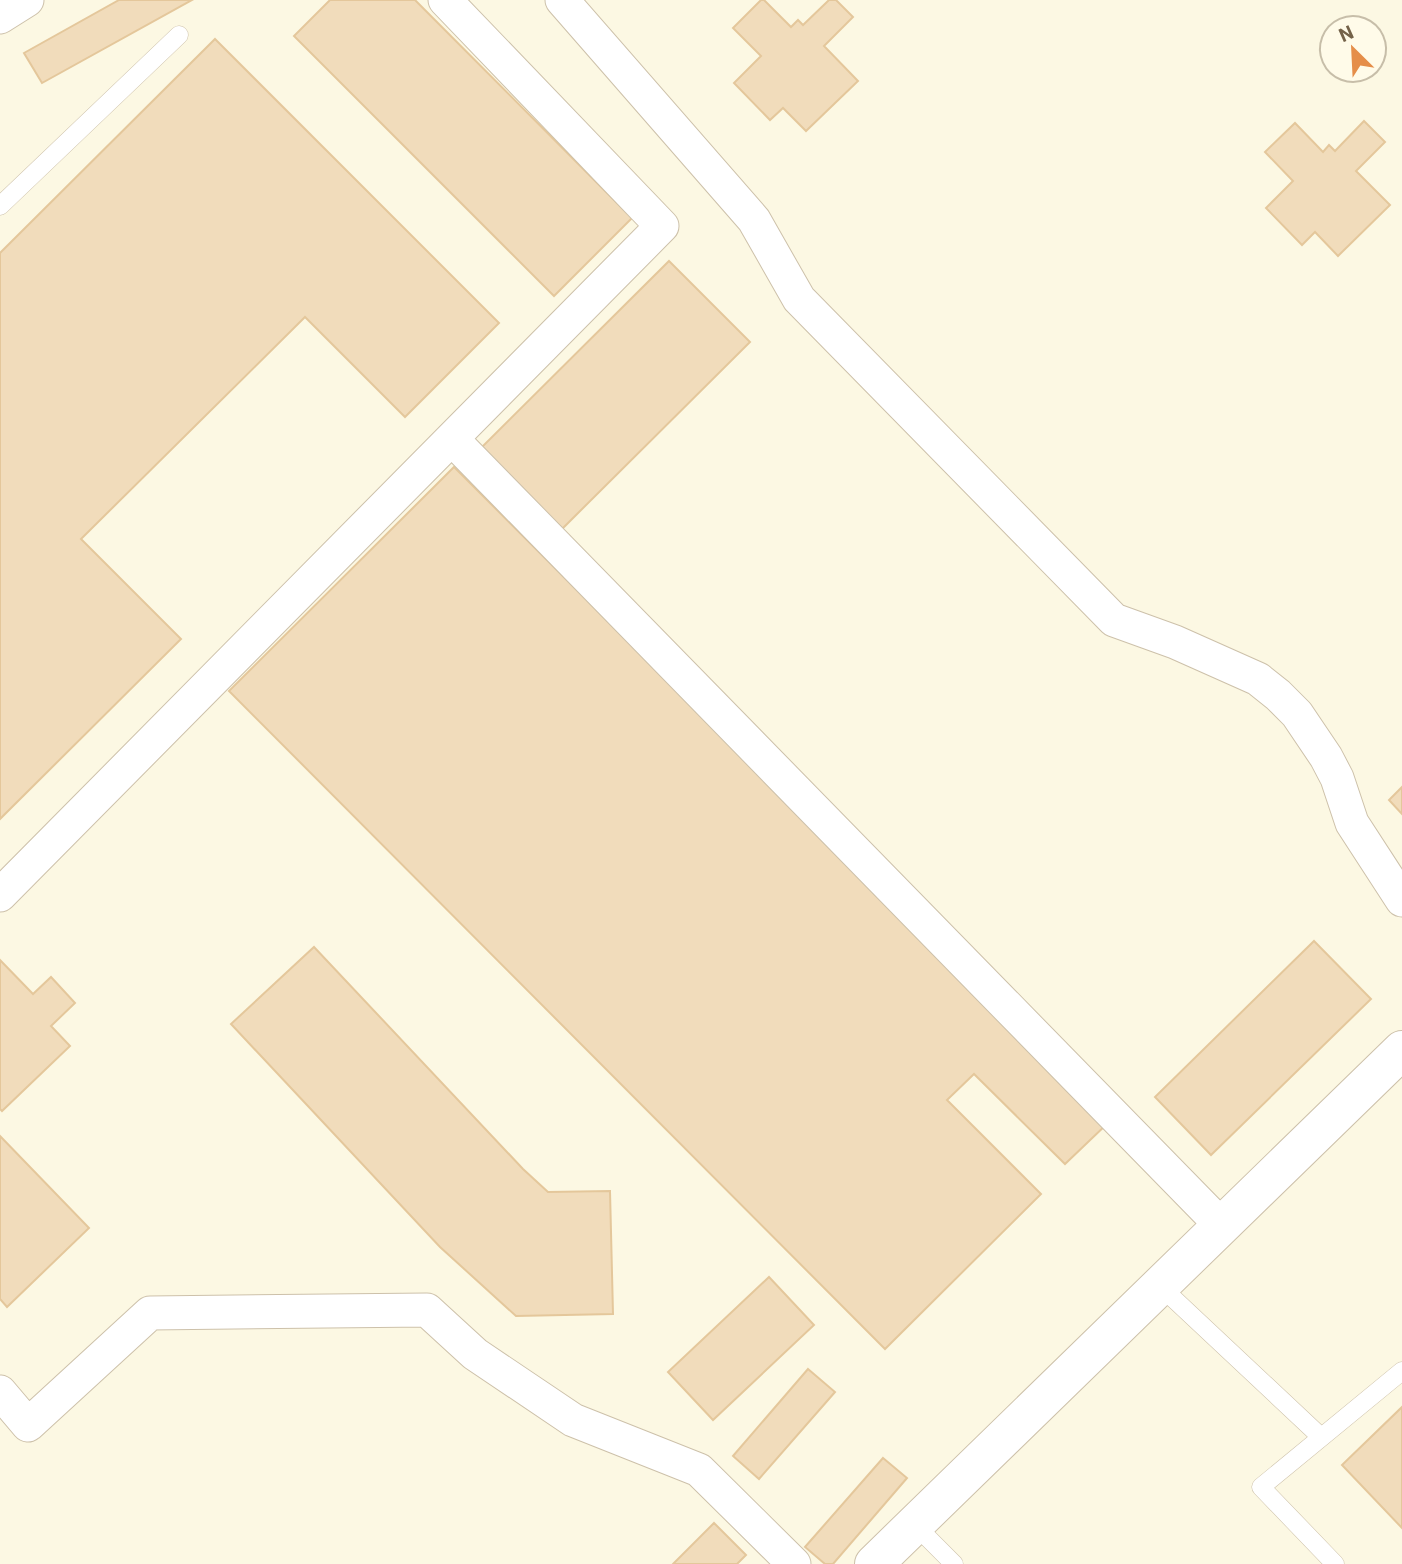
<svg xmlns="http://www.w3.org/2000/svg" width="1402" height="1564" viewBox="0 0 1402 1564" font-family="Roboto,sans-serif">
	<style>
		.building { fill: #f1dcbb; stroke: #e4c79b; stroke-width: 2 }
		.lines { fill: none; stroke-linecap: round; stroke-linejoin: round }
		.service-casing { stroke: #cdc1aa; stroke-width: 19 }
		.minor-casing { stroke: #cdc1aa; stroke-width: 35 }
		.tertiary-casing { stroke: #cdc1aa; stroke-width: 40 }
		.service { stroke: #fff; stroke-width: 18 }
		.minor { stroke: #fff; stroke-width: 33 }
		.tertiary { stroke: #fff; stroke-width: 38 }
	</style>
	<rect width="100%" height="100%" fill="#fcf8e3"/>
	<g class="building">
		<polygon points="119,0 192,0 42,83 24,53"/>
		<polygon points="330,0 415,0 632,218 554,296 294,36"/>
		<polygon points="761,0 764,0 791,27 798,20 803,25 829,0 836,0 853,17 824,46 858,81 806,131 783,108 770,120 734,83 761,56 733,28"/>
		<polygon points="215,39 499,323 405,417 305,317 81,539 181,639 0,819 0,253"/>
		<polygon points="1364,121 1385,142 1356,171 1390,205 1338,256 1315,232 1302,245 1266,208 1293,181 1265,152 1295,123 1323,152 1329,145 1335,151"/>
		<polygon points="669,261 750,342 562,529 481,448"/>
		<polygon points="454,467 1109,1122 1065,1164 974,1074 947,1100 1041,1194 885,1349 229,691"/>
		<polygon points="1402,787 1402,814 1389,800"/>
		<polygon points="1314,941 1371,999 1211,1155 1155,1097"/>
		<polygon points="314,947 523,1169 548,1192 610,1191 613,1314 516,1316 440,1247 231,1024"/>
		<polygon points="0,960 33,994 51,977 75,1003 51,1026 70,1046 2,1111 0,1109"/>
		<polygon points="0,1136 89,1228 7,1307 0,1299"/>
		<polygon points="769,1277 814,1325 713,1420 668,1372"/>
		<polygon points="808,1369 835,1392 759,1479 733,1456"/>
		<polygon points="1402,1407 1402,1528 1342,1465"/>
		<polygon points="883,1458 907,1478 833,1564 825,1564 805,1547"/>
		<polygon points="714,1523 746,1555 737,1564 673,1564"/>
	</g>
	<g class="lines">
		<g class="service-casing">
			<g id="service">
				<polyline points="0,206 179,35"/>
				<polyline points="1159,1285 1321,1437"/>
				<polyline points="914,1524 954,1564"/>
				<polyline points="1335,1564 1261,1487 1402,1371"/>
			</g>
		</g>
		<g class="minor-casing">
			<g id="minor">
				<polyline points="562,0 754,220 799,299 1114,620 1175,642 1258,679 1278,695 1297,714 1326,757 1337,778 1352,823 1402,900"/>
				<polyline points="0,17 27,0"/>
				<polyline points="452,439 1221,1225"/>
				<polyline points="0,895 662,226 445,0"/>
				<polyline points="0,1392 28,1425 150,1313 427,1310 475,1354 573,1420 699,1470 794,1564"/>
			</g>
		</g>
		<g class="tertiary-casing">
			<polyline id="tertiary" points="874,1564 1402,1050"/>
		</g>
		<use href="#service" class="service"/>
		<use href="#minor" class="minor"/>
		<use href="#tertiary" class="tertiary"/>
	</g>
	<g transform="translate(1353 49) rotate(336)"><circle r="33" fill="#fffbe9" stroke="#c7bea9" stroke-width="2"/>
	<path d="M0-5L12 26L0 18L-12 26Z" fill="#e58e49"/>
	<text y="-10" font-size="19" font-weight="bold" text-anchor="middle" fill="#746249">N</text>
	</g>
</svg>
